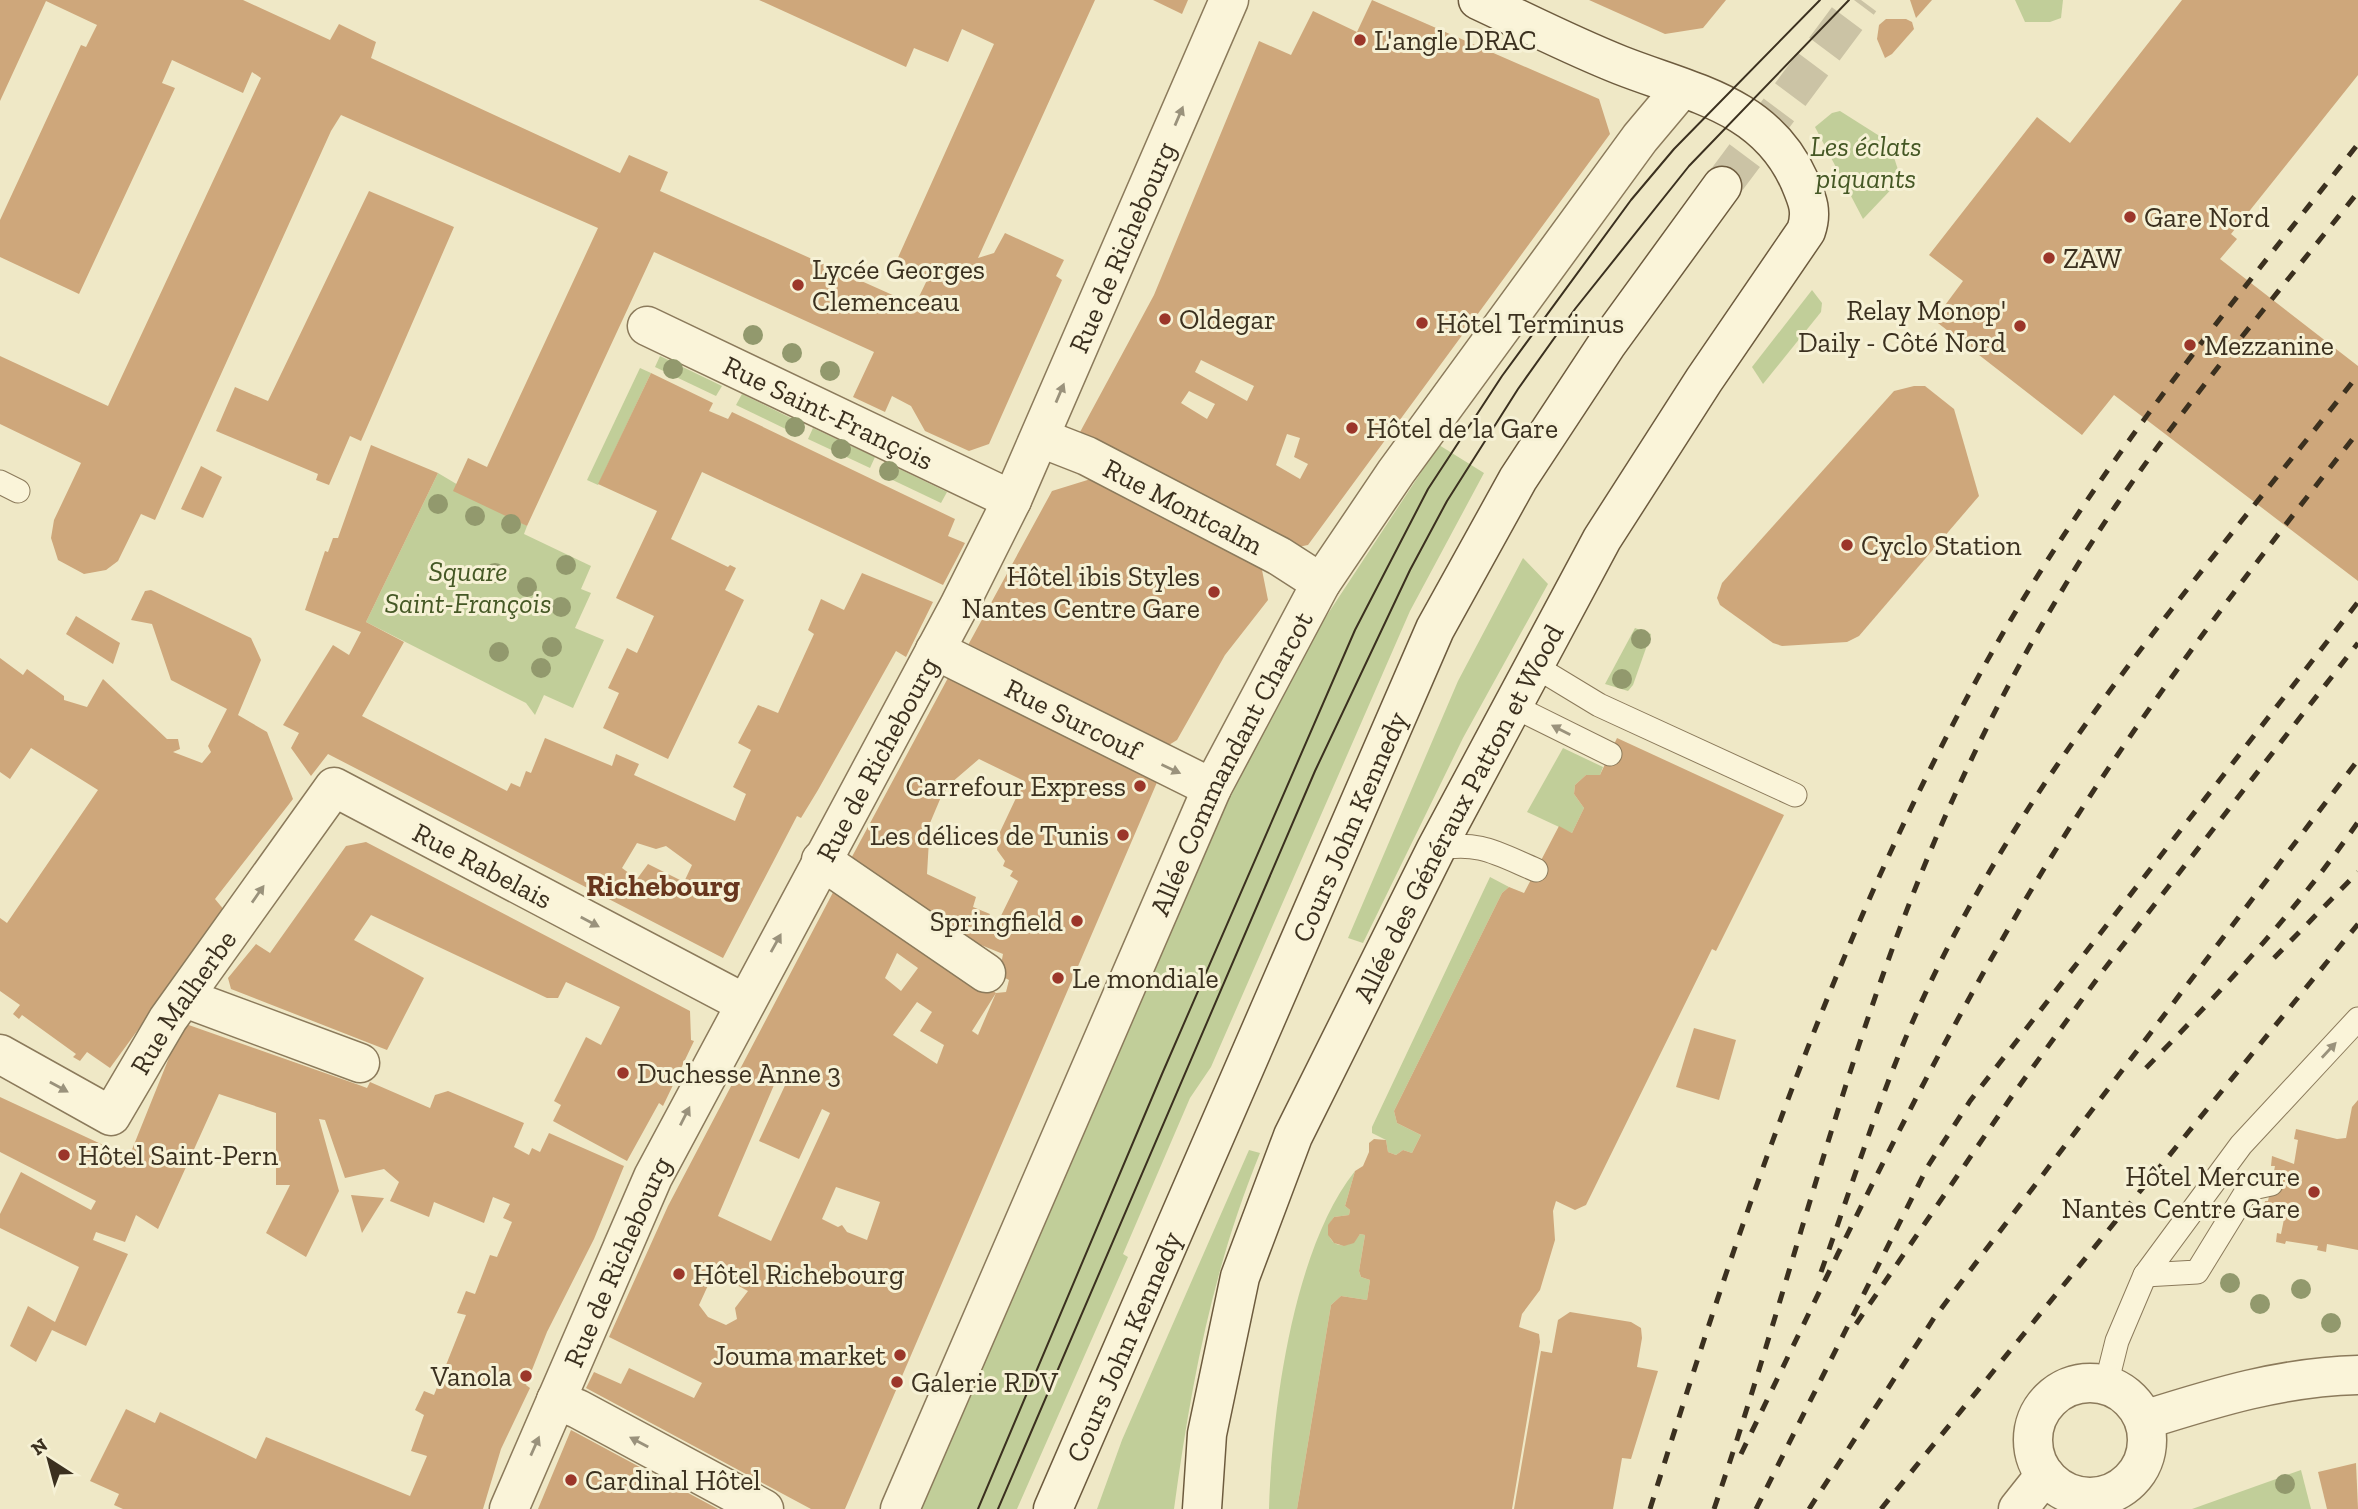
<svg xmlns="http://www.w3.org/2000/svg" width="2358" height="1509" viewBox="0 0 2358 1509" font-family="'Zilla Slab',serif">
	<style>
		.green { fill: #c1ce99 }
		.building { fill: #cea77b; fill-rule: evenodd }
		.lines { fill: none; stroke-linecap: round; stroke-linejoin: round }
		.secondary-tunnel { stroke: #cbc3a5; stroke-width: 38; stroke-dasharray: 38 19; stroke-linecap: butt }
		.lane-casing { stroke: #8b7a5b; stroke-width: 25 }
		.street-casing { stroke: #8b7a5b; stroke-width: 41 }
		.secondary-casing { stroke: #6d5b3e; stroke-width: 41 }
		.lane { stroke: #faf4d9; stroke-width: 23 }
		.street { stroke: #faf4d9; stroke-width: 38 }
		.secondary { stroke: #faf4d9; stroke-width: 38 }
		.tram { stroke: #3b301f; stroke-width: 2 }
		.rail { stroke: #3b301f; stroke-width: 5; stroke-dasharray: 12 12; stroke-linecap: butt }
		.tree { fill: #92996d }
		.oneway { fill: #9a927c }
		.poi-dot { fill: #9b362a; stroke: #f6f1d5; stroke-width: 2.5 }
		.labels { text-anchor: middle; dominant-baseline: central; stroke-width: 6; stroke-linejoin: round; paint-order: stroke }
		.poi-label { font-size: 28px; fill: #3b301f; stroke: #f6f1d5; text-anchor: start }
		.park-label { font-size: 28px; font-style: italic; fill: #455825; stroke: #f6f1d5 }
		.street-label { font-size: 28px; fill: #3b301f; stroke: #f6f1d5 }
		.neighbourhood-label { font-size: 30px; font-weight: bold; fill: #68361d; stroke: #f6f1d5 }
	</style>
	<rect width="100%" height="100%" fill="#efe8c6"/>
	<g class="green">
		<polygon points="2015,0 2063,0 2061,18 2050,22 2025,22"/>
		<polygon points="1840,111 1889,142 1901,179 1863,219 1815,127 1832,113"/>
		<polygon points="1812,290 1822,303 1821,312 1763,384 1752,367"/>
		<polygon points="660,356 722,386 716,396 655,367"/>
		<polygon points="640,368 651,373 598,485 587,480"/>
		<polygon points="742,394 803,424 798,435 736,405"/>
		<polygon points="813,428 875,457 870,468 808,439"/>
		<polygon points="1439,445 1484,473 1410,611 1211,1067 1190,1098 1123,1254 1128,1257 1017,1509 919,1509 1211,828 1310,641"/>
		<polygon points="885,462 947,492 941,503 880,474"/>
		<polygon points="438,473 527,526 524,534 591,566 581,589 591,593 575,628 604,640 573,708 544,695 535,715 526,703 366,622"/>
		<polygon points="1523,558 1548,584 1463,738 1363,943 1348,938 1458,681"/>
		<polygon points="1635,628 1651,634 1633,685 1628,691 1605,684"/>
		<polygon points="1563,748 1603,767 1600,775 1586,775 1575,785 1574,794 1584,808 1572,833 1527,812"/>
		<polygon points="1490,877 1509,887 1502,893 1394,1111 1397,1123 1421,1135 1412,1153 1403,1150 1396,1155 1388,1152 1386,1140 1372,1133 1372,1127"/>
		<path d="M1249,1150L1260,1153C1212,1271 1191,1384 1174,1509H1097L1122,1440Z"/>
		<path d="M1355,1171L1345,1206L1350,1210L1349,1215L1334,1217C1317,1240 1344,1258 1360,1234L1365,1235L1359,1271L1361,1277L1370,1280L1367,1300L1341,1296L1331,1305L1297,1509H1269C1272,1410 1293,1249 1355,1171Z"/>
		<polygon points="2301,1470 2311,1509 2192,1509"/>
	</g>
	<g class="building">
		<polygon points="0,0 243,0 330,40 339,24 376,42 371,58 620,173 629,155 668,172 660,191 915,305 929,276 896,262 994,44 962,29 948,62 914,48 906,67 759,0 1095,0 978,258 994,253 1005,233 1064,260 1056,276 1062,280 989,444 969,451 925,431 911,406 892,396 885,412 853,397 874,352 654,252 527,526 453,491 468,458 487,467 598,228 341,115 331,131 155,520 141,514 118,561 106,570 84,574 58,560 51,538 54,520 81,463 0,424 0,356 108,406 261,78 252,72 243,93 172,60 162,83 175,88 79,294 0,257 0,220 81,45 86,47 97,25 46,1 0,101"/>
		<polygon points="1153,0 1188,0 1182,14"/>
		<path d="M1372,0L1599,99L1610,134L1308,545L1298,547L1079,434L1154,295L1259,41L1291,55L1313,11L1357,32ZM1201,360L1254,386L1247,401L1195,372ZM1189,391L1215,404L1207,419L1181,403ZM1287,434L1300,438L1294,457L1308,464L1300,479L1276,465Z"/>
		<polygon points="1589,0 1726,0 1703,28 1665,34"/>
		<polygon points="1910,0 1932,0 1916,18"/>
		<polygon points="2182,0 2358,0 2358,75 2231,234 2237,239 2220,259 2358,366 2358,581 2114,395 2082,435 1934,320 1963,281 1929,255 2037,117 2070,143"/>
		<polygon points="1886,19 1906,19 1912,22 1914,29 1892,54 1885,58 1877,39 1879,25"/>
		<polygon points="369,191 454,227 361,441 350,436 329,485 316,480 318,474 216,431 235,387 268,401"/>
		<polygon points="651,373 713,403 709,411 728,419 732,412 955,519 948,536 965,543 943,585 702,472 671,539 728,567 730,565 736,568 725,590 744,600 668,759 603,728 619,693 608,688 627,648 637,653 654,616 616,598 657,511 598,484"/>
		<polygon points="1914,386 1925,386 1954,409 1979,496 1859,636 1847,642 1782,646 1773,643 1720,605 1717,598 1722,583 1894,391"/>
		<path d="M371,445L438,473L366,622L404,642L362,716L507,791L511,783L520,787L526,771L531,773L545,738L612,766L616,754L639,764L634,775L735,821L746,794L733,787L751,750L738,743L758,705L778,713L814,634L808,630L821,599L844,610L862,573L933,602L906,657L896,651L818,790L801,818L797,816L723,958L328,754L311,776L291,748L299,733L283,725L333,645L349,655L361,632L305,610L325,551L328,552L333,538H338ZM637,843L656,849L666,846L692,865L684,882L648,864L637,879L622,868Z"/>
		<polygon points="201,466 222,477 203,518 181,509"/>
		<polygon points="1094,478 1261,565 1268,600 1225,655 1177,740 1164,748 967,647 1052,491"/>
		<polygon points="151,590 251,638 261,660 238,715 267,732 293,799 215,899 225,911 110,1068 87,1052 80,1061 73,1057 76,1054 22,1015 19,1019 13,1014 20,1005 0,991 0,918 7,923 98,790 31,748 10,779 0,772 0,658 23,675 27,669 64,696 64,700 87,707 103,679 167,739 178,739 180,749 173,752 202,763 211,752 208,746 227,709 171,680 152,624 131,620 145,591"/>
		<polygon points="76,616 120,643 113,664 66,634"/>
		<path d="M949,676L1158,780L845,1509H811L586,1388L594,1372L621,1384L629,1368L694,1398L702,1383L609,1337L668,1206L839,881L996,993L972,1031L978,1035L996,993L1006,992L1009,980L999,975L1003,954L959,936L847,866ZM979,759L1024,781L999,834L997,850L1005,861L1003,866L1013,871L1010,876L1018,881L997,924L987,920L990,914L973,907L976,897L927,874L930,823L941,797L951,783ZM897,953L918,968L901,991L885,978ZM917,1002L932,1012L920,1031L944,1045L937,1064L893,1035ZM780,1071L789,1077L759,1141L799,1159L822,1109L830,1113L771,1241L718,1216ZM836,1187L880,1202L867,1240L847,1232L842,1225L838,1227L822,1219ZM716,1268L730,1273L733,1283L748,1291L735,1308L737,1319L726,1325L708,1317L699,1305Z"/>
		<polygon points="1617,738 1784,815 1716,951 1712,949 1586,1205 1575,1210 1556,1201 1553,1211 1555,1240 1540,1290 1522,1314 1519,1327 1539,1334 1540,1342 1512,1509 1297,1509 1331,1305 1341,1296 1367,1300 1370,1280 1361,1277 1359,1271 1365,1235 1360,1234 1354,1243 1344,1246 1334,1243 1328,1235 1328,1225 1334,1217 1349,1215 1350,1210 1345,1206 1355,1171 1363,1166 1369,1152 1369,1143 1374,1139 1386,1140 1388,1152 1396,1155 1403,1150 1412,1153 1421,1135 1397,1123 1394,1111 1502,893 1509,887 1524,893 1559,826 1572,833 1584,808 1574,794 1575,785 1586,775 1600,775"/>
		<polygon points="366,842 690,1011 691,1040 694,1041 663,1106 659,1103 627,1161 553,1121 561,1105 554,1101 586,1037 601,1045 620,1007 566,982 558,998 547,998 371,915 354,940 424,978 387,1050 231,989 228,978 256,944 270,953 346,846"/>
		<polygon points="183,1023 359,1085 367,1088 370,1082 430,1108 435,1095 448,1091 524,1123 514,1147 529,1155 532,1148 540,1152 549,1133 624,1166 594,1239 547,1332 526,1385 530,1388 501,1449 483,1509 123,1509 114,1505 119,1494 90,1481 126,1409 155,1423 160,1412 256,1459 266,1437 410,1496 427,1456 411,1451 424,1415 415,1410 424,1391 434,1395 466,1315 457,1313 466,1291 475,1294 490,1255 497,1257 512,1222 503,1218 510,1204 493,1197 484,1223 434,1202 429,1217 390,1201 399,1182 384,1169 345,1178 325,1120 319,1119 339,1191 306,1257 266,1233 290,1185 276,1185 276,1113 219,1094 158,1229 136,1215 125,1242 96,1232 93,1240 128,1254 86,1346 52,1330 36,1362 10,1346 28,1306 55,1322 79,1267 0,1228 0,1214 21,1172 91,1210 96,1201 0,1152 0,1097 129,1157"/>
		<polygon points="1694,1028 1736,1040 1719,1100 1676,1087"/>
		<polygon points="2358,1100 2358,1250 2327,1244 2326,1252 2317,1250 2318,1246 2286,1241 2285,1244 2276,1242 2277,1233 2281,1234 2286,1209 2272,1207 2272,1211 2263,1210 2265,1201 2268,1201 2275,1166 2271,1166 2272,1156 2294,1164 2298,1140 2294,1139 2296,1129 2337,1139 2346,1138 2352,1107"/>
		<polygon points="351,1195 384,1198 362,1233"/>
		<polygon points="1570,1312 1631,1322 1641,1328 1642,1338 1637,1367 1658,1371 1631,1459 1622,1458 1613,1509 1514,1509 1541,1351 1552,1353 1558,1320"/>
		<polygon points="571,1430 623,1458 718,1509 538,1509"/>
		<polygon points="2356,1463 2358,1509 2327,1509 2318,1472"/>
	</g>
	<g class="lines">
		<polyline class="secondary-tunnel" points="1722,186 1861,0"/>
		<g class="lane-casing">
			<g id="lane">
				<polyline points="0,482 18,491"/>
				<polyline points="1533,665 1599,705 1795,795"/>
				<polyline points="1513,706 1610,754"/>
				<path d="M1436,849C1478,840 1498,854 1536,870"/>
				<polyline points="2145,1275 2197,1272 2248,1189 2271,1184"/>
				<polyline points="2106,1385 2117,1341 2145,1275 2241,1145 2358,1019"/>
			</g>
		</g>
		<g class="street-casing">
			<g id="street">
				<path id="s1" d="M647,326L1012,500"/>
				<path id="s2" d="M1041,438L1087,456L1279,556L1321,583"/>
				<path id="s3" d="M935,650L1212,788"/>
				<polyline points="821,860 986,973"/>
				<polyline points="185,998 360,1063"/>
				<path id="s4" d="M0,1054L111,1116L168,1019L334,787L744,1003"/>
				<circle cx="2090" cy="1440" r="57"/>
				<polyline points="556,1400 578,1409 764,1509"/>
				<path d="M2144,1420C2217,1397 2281,1377 2358,1375"/>
				<path id="s5" d="M509,1509L653,1177L959,606L1012,500L1229,0"/>
				<path id="s6" d="M900,1509L1212,788L1321,583L1396,472L1640,138L1682,88"/>
				<polyline points="2018,1509 2045,1475"/>
			</g>
		</g>
		<g class="secondary-casing">
			<g id="secondary">
				<path id="s7" d="M1053,1509L1435,629L1518,479L1607,344L1722,186"/>
				<path id="s8" d="M1202,1509L1207,1434L1240,1277L1293,1136L1436,849L1602,539L1704,380L1806,231C1813,211 1807,199 1799,180C1765,104 1691,93 1620,65C1572,46 1525,22 1478,0"/>
			</g>
		</g>
		<use href="#lane" class="lane"/>
		<use href="#street" class="street"/>
		<use href="#secondary" class="secondary"/>
		<g class="tram">
			<polyline points="978,1509 1162,1074 1355,630 1428,489 1502,376 1631,200 1674,149 1820,0"/>
			<polyline points="998,1509 1315,771 1410,570 1447,501 1518,389 1575,309 1689,166 1849,0"/>
		</g>
		<g class="rail">
			<polyline points="2274,958 2358,872"/>
			<path d="M2146,1068C2222,990 2296,912 2358,822"/>
			<path d="M1821,1272C1852,1186 1879,1097 1916,1014C2021,776 2199,578 2358,375"/>
			<polyline points="1856,1324 2012,1096 2102,972 2358,643"/>
			<path d="M1741,1454C1831,1268 1919,1080 2024,902C2122,736 2239,583 2358,432"/>
			<path d="M1650,1509C1740,1221 1836,935 1982,670C2087,480 2224,313 2358,144"/>
			<path d="M1714,1509C1800,1258 1857,996 1973,756C2014,670 2063,584 2117,504C2191,396 2276,295 2358,192"/>
			<polyline points="1756,1509 1928,1166 1970,1101 2358,602"/>
			<polyline points="1809,1509 1934,1318 2358,760"/>
			<polyline points="1881,1509 2358,924"/>
		</g>
	</g>
	<g class="tree">
		<circle cx="753" cy="335" r="10"/>
		<circle cx="792" cy="353" r="10"/>
		<circle cx="673" cy="369" r="10"/>
		<circle cx="830" cy="371" r="10"/>
		<circle cx="795" cy="427" r="10"/>
		<circle cx="841" cy="449" r="10"/>
		<circle cx="889" cy="471" r="10"/>
		<circle cx="438" cy="504" r="10"/>
		<circle cx="475" cy="516" r="10"/>
		<circle cx="511" cy="524" r="10"/>
		<circle cx="566" cy="565" r="10"/>
		<circle cx="495" cy="573" r="10"/>
		<circle cx="527" cy="587" r="10"/>
		<circle cx="561" cy="607" r="10"/>
		<circle cx="1641" cy="639" r="10"/>
		<circle cx="552" cy="647" r="10"/>
		<circle cx="499" cy="652" r="10"/>
		<circle cx="541" cy="668" r="10"/>
		<circle cx="1622" cy="679" r="10"/>
		<circle cx="2230" cy="1283" r="10"/>
		<circle cx="2301" cy="1289" r="10"/>
		<circle cx="2260" cy="1304" r="10"/>
		<circle cx="2331" cy="1323" r="10"/>
		<circle cx="2285" cy="1484" r="10"/>
	</g>
	<defs><path id="oneway-solid" d="M-6-.8H1V-3.2L6.5 0L1 3.2V.8H-6Z" transform="scale(1.75)"/></defs>
	<g class="oneway">
		<use href="#oneway-solid" transform="translate(1179 116) rotate(-67)"/>
		<use href="#oneway-solid" transform="translate(1060 393) rotate(-67)"/>
		<use href="#oneway-solid" transform="translate(1561 730) rotate(-153)"/>
		<use href="#oneway-solid" transform="translate(1171 769) rotate(25)"/>
		<use href="#oneway-solid" transform="translate(258 894) rotate(-55)"/>
		<use href="#oneway-solid" transform="translate(590 922) rotate(28)"/>
		<use href="#oneway-solid" transform="translate(776 943) rotate(-61)"/>
		<use href="#oneway-solid" transform="translate(2329 1050) rotate(-47)"/>
		<use href="#oneway-solid" transform="translate(59 1087) rotate(29)"/>
		<use href="#oneway-solid" transform="translate(685 1116) rotate(-63)"/>
		<use href="#oneway-solid" transform="translate(639 1442) rotate(-152)"/>
		<use href="#oneway-solid" transform="translate(535 1446) rotate(-66)"/>
	</g>
	<g class="poi-dot">
		<circle cx="1360" cy="40" r="7"/>
		<circle cx="2130" cy="217" r="7"/>
		<circle cx="2049" cy="258" r="7"/>
		<circle cx="798" cy="285" r="7"/>
		<circle cx="1165" cy="319" r="7"/>
		<circle cx="1422" cy="323" r="7"/>
		<circle cx="2020" cy="326" r="7"/>
		<circle cx="2190" cy="345" r="7"/>
		<circle cx="1352" cy="428" r="7"/>
		<circle cx="1847" cy="545" r="7"/>
		<circle cx="1214" cy="592" r="7"/>
		<circle cx="1140" cy="786" r="7"/>
		<circle cx="1123" cy="835" r="7"/>
		<circle cx="1077" cy="921" r="7"/>
		<circle cx="1058" cy="978" r="7"/>
		<circle cx="623" cy="1073" r="7"/>
		<circle cx="64" cy="1155" r="7"/>
		<circle cx="2314" cy="1192" r="7"/>
		<circle cx="679" cy="1274" r="7"/>
		<circle cx="900" cy="1355" r="7"/>
		<circle cx="526" cy="1376" r="7"/>
		<circle cx="897" cy="1382" r="7"/>
		<circle cx="571" cy="1480" r="7"/>
	</g>
	<g class="labels">
		<g class="poi-label">
			<text x="1374" y="40">L'angle DRAC</text>
			<text x="2144" y="217">Gare Nord</text>
			<text x="2063" y="258">ZAW</text>
			<text x="812" y="269">Lycée Georges<tspan x="812" dy="32">Clemenceau</tspan></text>
			<text x="2006" y="310" text-anchor="end">Relay Monop'<tspan x="2006" dy="32">Daily - Côté Nord</tspan></text>
			<text x="1179" y="319">Oldegar</text>
			<text x="1436" y="323">Hôtel Terminus</text>
			<text x="2204" y="345">Mezzanine</text>
			<text x="1366" y="428">Hôtel de la Gare</text>
			<text x="1861" y="545">Cyclo Station</text>
			<text x="1200" y="576" text-anchor="end">Hôtel ibis Styles<tspan x="1200" dy="32">Nantes Centre Gare</tspan></text>
			<text x="1126" y="786" text-anchor="end">Carrefour Express</text>
			<text x="1109" y="835" text-anchor="end">Les délices de Tunis</text>
			<text x="1063" y="921" text-anchor="end">Springfield</text>
			<text x="1072" y="978">Le mondiale</text>
			<text x="637" y="1073">Duchesse Anne 3</text>
			<text x="78" y="1155">Hôtel Saint-Pern</text>
			<text x="2300" y="1176" text-anchor="end">Hôtel Mercure<tspan x="2300" dy="32">Nantes Centre Gare</tspan></text>
			<text x="693" y="1274">Hôtel Richebourg</text>
			<text x="886" y="1355" text-anchor="end">Jouma market</text>
			<text x="512" y="1376" text-anchor="end">Vanola</text>
			<text x="911" y="1382">Galerie RDV</text>
			<text x="585" y="1480">Cardinal Hôtel</text>
		</g>
		<g class="park-label">
			<text x="1866" y="146">Les éclats<tspan x="1866" dy="32">piquants</tspan></text>
			<text x="468" y="571">Square<tspan x="468" dy="32">Saint-François</tspan></text>
		</g>
		<g class="street-label">
			<text stroke="none"><textPath href="#s5" startOffset="1404">Rue de Richebourg</textPath></text>
			<text stroke="none"><textPath href="#s1" startOffset="201">Rue Saint-François</textPath></text>
			<text stroke="none"><textPath href="#s2" startOffset="158">Rue Montcalm</textPath></text>
			<text stroke="none"><textPath href="#s3" startOffset="154">Rue Surcouf</textPath></text>
			<text stroke="none"><textPath href="#s5" startOffset="836">Rue de Richebourg</textPath></text>
			<text stroke="none"><textPath href="#s6" startOffset="816">Allée Commandant Charcot</textPath></text>
			<text stroke="none"><textPath href="#s8" startOffset="749">Allée des Généraux Patton et Wood</textPath></text>
			<text stroke="none"><textPath href="#s7" startOffset="744">Cours John Kennedy</textPath></text>
			<text stroke="none"><textPath href="#s4" startOffset="693">Rue Rabelais</textPath></text>
			<text stroke="none"><textPath href="#s4" startOffset="262">Rue Malherbe</textPath></text>
			<text stroke="none"><textPath href="#s5" startOffset="270">Rue de Richebourg</textPath></text>
			<text stroke="none"><textPath href="#s7" startOffset="177">Cours John Kennedy</textPath></text>
		</g>
		<g class="neighbourhood-label">
			<text x="663" y="886">Richebourg</text>
		</g>
	</g>
	<g transform="translate(49 1460) rotate(324)" stroke="#f6f1d5" stroke-width="5" paint-order="stroke">
	<path d="M0-5L12 26L0 18L-12 26Z" fill="#3b301f"/>
	<text y="-10" font-size="19" font-weight="bold" text-anchor="middle" fill="#3b301f">N</text>
	</g>
</svg>
